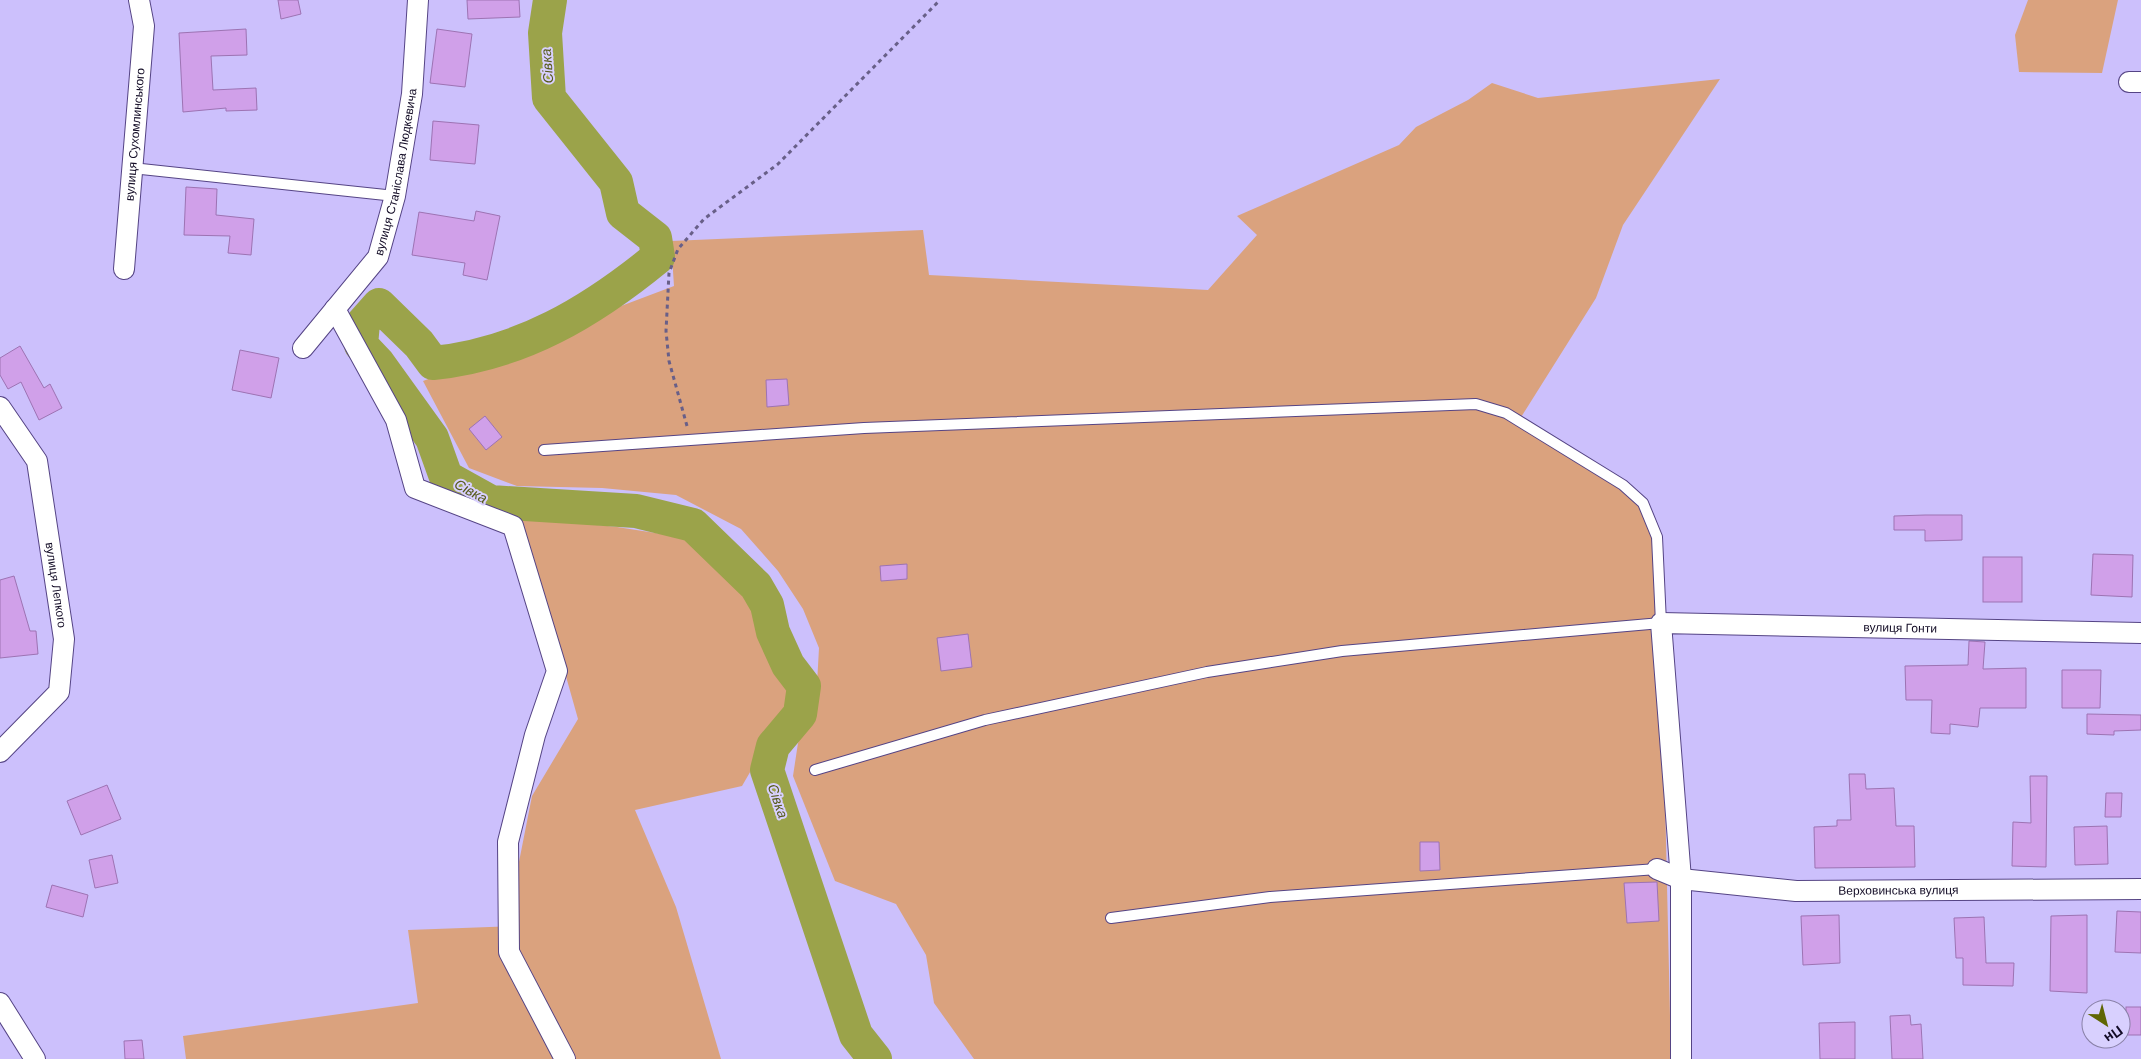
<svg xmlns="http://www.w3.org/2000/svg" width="2141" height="1059" viewBox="0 0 2141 1059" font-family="Helvetica,sans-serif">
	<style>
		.green { fill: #daa27e }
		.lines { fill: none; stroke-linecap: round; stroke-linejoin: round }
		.river { stroke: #9ba34a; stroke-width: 34 }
		.building { fill: #d0a0e9; stroke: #9d73b3 }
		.service-casing { stroke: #554485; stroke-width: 12 }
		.minor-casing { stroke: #554485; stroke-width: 22 }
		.path { stroke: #685f88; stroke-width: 3; stroke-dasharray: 4 4; stroke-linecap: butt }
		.service { stroke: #fff; stroke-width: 10 }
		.minor { stroke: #fff; stroke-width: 20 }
		.labels { text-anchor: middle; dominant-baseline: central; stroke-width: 4; stroke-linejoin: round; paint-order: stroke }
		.street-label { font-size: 12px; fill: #120b25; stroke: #d8d0fe }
		.water-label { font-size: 14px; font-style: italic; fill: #565a1a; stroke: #d8d0fe }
	</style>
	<rect width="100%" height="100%" fill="#ccc0fc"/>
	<g class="green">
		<polygon points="2028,0 2118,0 2102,73 2019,72 2015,35"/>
		<polygon points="1720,79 1623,225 1596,298 1518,422 1635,493 1653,518 1661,623 1671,1059 974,1059 934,1003 926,955 896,904 835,881 793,776 798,743 816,702 819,648 803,609 778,571 741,529 676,495 602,488 517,486 469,468 423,381 674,286 671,241 923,230 929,275 1208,290 1257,235 1237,216 1399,145 1416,127 1468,100 1492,83 1538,98"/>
		<polygon points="521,517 617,527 694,539 757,611 792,700 742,786 635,810 676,907 721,1059 186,1059 183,1036 418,1003 408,930 518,926 517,872 532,796 578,719"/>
	</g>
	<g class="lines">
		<path class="river" d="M550,0L545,33L549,98L616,182L623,213L655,238L658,257C591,312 521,354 433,363L419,344L379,305L363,323L361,345L378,363L432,438L446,477L491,502L636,511L693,525L756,586L767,605L773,632L788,665L804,686L800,714L773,746L767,770L856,1035L875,1059"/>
	</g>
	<g class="building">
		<polygon points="278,0 298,0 301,14 281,19"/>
		<polygon points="467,0 519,0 520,17 468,19"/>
		<polygon points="246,29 247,55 211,56 213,90 256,88 257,110 226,111 226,108 183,112 179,33"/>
		<polygon points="437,29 472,34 465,87 430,83"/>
		<polygon points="433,121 479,125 475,164 430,160"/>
		<polygon points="186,187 217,189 216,215 254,219 251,255 228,253 230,236 184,235"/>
		<polygon points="476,211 500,216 487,280 463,275 465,263 412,255 419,212 474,221"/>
		<polygon points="20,346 44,388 50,384 62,408 39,420 21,382 8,389 0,375 0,358"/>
		<polygon points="240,350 279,358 271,398 232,390"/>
		<polygon points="787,379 789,405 767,407 766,380"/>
		<polygon points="485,416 502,437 486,450 469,429"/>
		<polygon points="1925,515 1962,515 1962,540 1925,541 1925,530 1894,530 1894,516"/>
		<polygon points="2093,554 2133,555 2132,597 2091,595"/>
		<rect x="1983" y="557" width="39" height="45"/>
		<polygon points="907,564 907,579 881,581 880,566"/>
		<polygon points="14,576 30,631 36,631 38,654 0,658 0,580"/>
		<polygon points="968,634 972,667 941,671 937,638"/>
		<polygon points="1969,641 1985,642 1983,669 2026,668 2026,708 1980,708 1978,727 1950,724 1950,734 1931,733 1932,700 1906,700 1905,666 1968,665"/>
		<polygon points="2062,670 2101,670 2100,708 2062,708"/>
		<polygon points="2087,714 2141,715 2141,730 2114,731 2114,735 2087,734"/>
		<polygon points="1849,774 1865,774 1866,789 1894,788 1896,826 1914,826 1915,867 1815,868 1814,827 1837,826 1837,820 1851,820"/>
		<polygon points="2030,776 2047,776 2046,867 2012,866 2013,822 2031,823"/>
		<polygon points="107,785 121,819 81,835 67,801"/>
		<polygon points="2106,793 2122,793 2121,817 2105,817"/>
		<polygon points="2107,826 2108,864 2075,865 2074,827"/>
		<polygon points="1420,842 1439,842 1440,870 1420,871"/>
		<polygon points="112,855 118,883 95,888 89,860"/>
		<polygon points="1657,882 1659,921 1627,923 1624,883"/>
		<polygon points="52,885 88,895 83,917 46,907"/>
		<polygon points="2117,911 2141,912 2141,953 2115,952"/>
		<polygon points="1839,915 1840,963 1803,965 1801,916"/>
		<polygon points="2087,915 2087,993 2050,991 2051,916"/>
		<polygon points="1984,917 1986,963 2014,963 2013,986 1963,985 1963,958 1956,958 1954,918"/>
		<rect x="2126" y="1007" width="15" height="28"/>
		<polygon points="1910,1015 1911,1025 1921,1024 1923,1059 1892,1059 1890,1016"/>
		<polygon points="1855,1022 1855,1059 1820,1059 1819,1023"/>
		<polygon points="142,1040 144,1059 125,1059 124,1041"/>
	</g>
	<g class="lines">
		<g class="service-casing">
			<g id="service">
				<polyline points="132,168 395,196"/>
				<polyline points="544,450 864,428 1476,404 1506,413 1623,485 1643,503 1657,537 1661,623 1342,651 1207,672 985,720 815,770"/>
				<polyline points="1111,918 1270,897 1657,869"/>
			</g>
		</g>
		<g class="minor-casing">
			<g id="minor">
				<polyline points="2129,82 2141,82"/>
				<path id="s1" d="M124,269L144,26L139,0"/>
				<polyline points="335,309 396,420 415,488 513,526 557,671 535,735 508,842 509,952 565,1059"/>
				<path id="s2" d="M303,348L378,257L395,196L412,94L418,0"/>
				<path id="s3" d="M0,407L37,461L64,639L59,692L0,752"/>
				<path id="s4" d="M1657,869L1681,879L1796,891L2141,889"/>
				<polyline points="0,1003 35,1059"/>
				<path id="s5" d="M1681,1059V879L1661,623L2141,633"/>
			</g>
		</g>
		<polyline class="path" points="687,426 669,361 666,331 669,273 678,249 704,219 778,164 940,0"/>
		<use href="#service" class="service"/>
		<use href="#minor" class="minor"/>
	</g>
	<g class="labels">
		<g class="street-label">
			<text stroke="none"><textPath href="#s1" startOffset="135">вулиця Сухомлинського</textPath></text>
			<text stroke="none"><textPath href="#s2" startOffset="205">вулиця Станіслава Людкевича</textPath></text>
			<text stroke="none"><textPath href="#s3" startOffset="191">вулиця Лепкого</textPath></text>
			<text stroke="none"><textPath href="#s5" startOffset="676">вулиця Гонти</textPath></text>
			<text stroke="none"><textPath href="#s4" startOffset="244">Верховинська вулиця</textPath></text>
		</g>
		<g class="water-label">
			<text transform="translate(547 66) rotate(-94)">Сівка</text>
			<text transform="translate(471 491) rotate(29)">Сівка</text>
			<text transform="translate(778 801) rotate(71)">Сівка</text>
		</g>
	</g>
	<g transform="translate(2106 1024) rotate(144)"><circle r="24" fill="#d8d0fe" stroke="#8981a7"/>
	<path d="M0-4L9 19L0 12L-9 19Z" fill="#606604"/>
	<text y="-8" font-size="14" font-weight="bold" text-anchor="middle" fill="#120b25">Пн</text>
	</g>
</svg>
